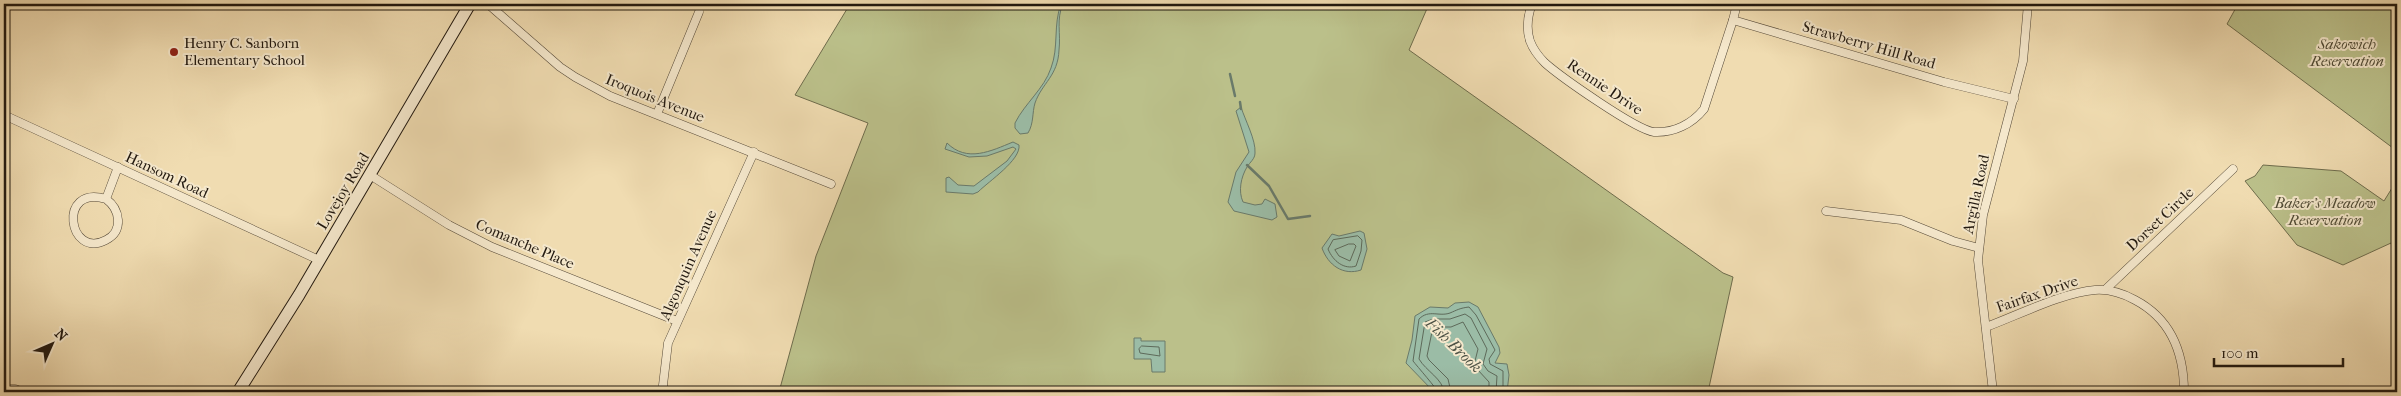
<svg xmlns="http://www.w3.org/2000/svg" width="2401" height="396" viewBox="0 0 2401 396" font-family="'IM FELL French Canon',serif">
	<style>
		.green { fill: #bbc08a; stroke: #6e6c4c }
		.water { fill: #9bbca6; stroke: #6a7a6a }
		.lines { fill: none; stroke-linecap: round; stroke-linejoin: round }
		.shore { stroke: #5e6a5a; stroke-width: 1 }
		.stream { stroke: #6a7a6a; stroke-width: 2.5 }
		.minor-casing { stroke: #554938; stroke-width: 9 }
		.secondary-casing { stroke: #21180f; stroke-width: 13 }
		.minor { stroke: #f5e8cc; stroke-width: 8 }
		.secondary { stroke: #f5e8cc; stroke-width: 11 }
		.poi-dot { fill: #8f2418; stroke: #f5e8cc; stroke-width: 2 }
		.labels { text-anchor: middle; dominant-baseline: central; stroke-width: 4; stroke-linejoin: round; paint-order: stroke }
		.poi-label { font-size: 15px; fill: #21180f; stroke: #f5e8cc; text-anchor: start }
		.park-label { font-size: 15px; font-style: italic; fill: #4f4a34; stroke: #f5e8cc }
		.street-label { font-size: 15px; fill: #21180f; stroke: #f5e8cc }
		.water-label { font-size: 16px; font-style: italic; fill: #4c5144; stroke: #f5e8cc }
	</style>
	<rect width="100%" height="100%" fill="#f0dcb1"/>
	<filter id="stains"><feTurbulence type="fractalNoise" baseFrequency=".004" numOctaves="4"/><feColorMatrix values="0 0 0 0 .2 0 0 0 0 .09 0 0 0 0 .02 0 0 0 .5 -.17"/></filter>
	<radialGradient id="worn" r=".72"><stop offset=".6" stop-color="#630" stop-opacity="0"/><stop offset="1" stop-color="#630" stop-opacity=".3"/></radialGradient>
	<g class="green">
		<polygon points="850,4 1429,4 1409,50 1723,273 1733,277 1708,392 779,392 816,256 868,123 795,95"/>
		<polygon points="2238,4 2397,4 2397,151 2227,24"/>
		<polygon points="2263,165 2341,171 2384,201 2397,180 2397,266 2391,243 2343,265 2297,245 2245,181 2255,176"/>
	</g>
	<g class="water">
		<path d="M1061,4H1063C1056,19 1061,34 1059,50C1058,76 1042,83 1035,103C1032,113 1034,123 1028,133L1020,134L1015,128V123C1025,103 1044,89 1051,68C1059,47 1053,25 1061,4Z"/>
		<path d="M1241,107C1245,120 1256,140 1255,153C1255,159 1250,162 1247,167C1241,177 1238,191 1243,202L1255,205L1262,204L1265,199L1275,204L1277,217L1272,220L1234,211L1228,202L1236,172L1249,152L1236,111Z"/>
		<path d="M1013,142L1019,145C1021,160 989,181 978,192L973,194L946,192V178L949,177L958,185L974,186L1007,161L1016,149L1013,147L987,156L969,157L945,149L947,143C967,163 991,151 1013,142Z"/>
		<path d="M1360,231L1364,233L1367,249L1361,270C1343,276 1328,265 1322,248L1332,234L1339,236Z"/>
		<polygon points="1469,302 1478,307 1499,347 1500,353 1495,363 1507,364 1509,375 1507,392 1434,392 1406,363 1412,340 1415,316 1430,307 1448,308 1455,303"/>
		<polygon points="1134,338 1141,338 1141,341 1165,341 1165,372 1152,372 1151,359 1134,359"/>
	</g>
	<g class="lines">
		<g class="shore">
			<path d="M1358,236L1362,240L1361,251L1356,266C1344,270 1333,261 1328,249L1333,240Z"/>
			<polygon points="1349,244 1354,244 1356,246 1350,261 1339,256 1335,250"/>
			<polygon points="1142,346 1159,347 1160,356 1140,353 1139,349"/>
			<path d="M1438,392C1437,389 1417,366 1413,361L1419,319C1429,309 1439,317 1450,313C1457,310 1460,308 1469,307L1476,315L1495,350L1489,359L1490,364L1503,371V392"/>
			<path d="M1444,392C1443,379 1426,371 1419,359L1425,322L1433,319H1450L1465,314L1471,318L1487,349L1483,364L1488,371L1497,376L1496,392"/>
			<polyline points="1451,392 1448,379 1429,360 1427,356 1433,327 1451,327 1463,322 1478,349 1475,361 1477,369 1489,382 1489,392"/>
		</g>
		<g class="stream">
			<polyline points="1230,74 1235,96"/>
			<polyline points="1240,102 1241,109"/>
			<polyline points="1247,165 1269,186 1288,219 1310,216"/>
		</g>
		<g class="minor-casing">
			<g id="minor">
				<polyline points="488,4 560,67 575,77 610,96 831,184"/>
				<path d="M1532,4C1528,15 1526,29 1530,41C1533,49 1539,57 1545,63C1561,77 1636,130 1654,132C1674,133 1692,124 1704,109L1733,20"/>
				<polyline points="1737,4 1733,20 1944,82 2014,99"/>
				<polyline points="657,114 699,12"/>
				<polyline points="4,115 319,260"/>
				<polyline points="370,175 449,225 492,247 677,321"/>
				<path d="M106,199C120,209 124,231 106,240C68,260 57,184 106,199L118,167"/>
				<polyline points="1826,211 1901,220 1953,241 1979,248"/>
				<polyline points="2106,289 2233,169"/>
				<path d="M1986,327C2016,316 2064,292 2095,290C2109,289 2122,293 2135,300C2171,319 2184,353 2184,392"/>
				<polyline points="4,389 15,389 22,392"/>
				<polyline points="1767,391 1770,392"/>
				<polyline points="665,392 663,385 668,343 754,152"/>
				<polyline points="1993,392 1978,260 1983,215 2023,61 2028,4"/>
			</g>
		</g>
		<g class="secondary-casing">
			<polyline id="secondary" points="238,392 299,295 470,4"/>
		</g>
		<use href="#minor" class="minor"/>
		<use href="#secondary" class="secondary"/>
	</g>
	<circle class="poi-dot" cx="174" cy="52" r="5"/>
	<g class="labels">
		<g class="poi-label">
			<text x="184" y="43">Henry C. Sanborn<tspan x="184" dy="17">Elementary School</tspan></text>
		</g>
		<g class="park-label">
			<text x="2347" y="44">Sakowich<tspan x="2347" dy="17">Reservation</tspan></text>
			<text x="2325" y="203">Baker's Meadow<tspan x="2325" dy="17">Reservation</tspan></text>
		</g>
		<g class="street-label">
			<text transform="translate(1869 45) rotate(16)">Strawberry Hill Road</text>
			<text transform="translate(1605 87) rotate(34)">Rennie Drive</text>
			<text transform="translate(655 98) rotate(22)">Iroquois Avenue</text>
			<text transform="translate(167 175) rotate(25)">Hansom Road</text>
			<text transform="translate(343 191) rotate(-59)">Lovejoy Road</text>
			<text transform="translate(1976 194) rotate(-78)">Argilla Road</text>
			<text transform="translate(2160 219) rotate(-43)">Dorset Circle</text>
			<text transform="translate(525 244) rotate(23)">Comanche Place</text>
			<text transform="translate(688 265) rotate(-66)">Algonquin Avenue</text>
			<text transform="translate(2037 294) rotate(-19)">Fairfax Drive</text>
		</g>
		<g class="water-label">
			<text transform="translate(1454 345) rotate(44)">Fish Brook</text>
		</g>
	</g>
	<rect width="2401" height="396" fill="none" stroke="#f0dcb1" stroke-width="20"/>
	<rect x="5" y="5" width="2391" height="386" fill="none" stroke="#21180f" stroke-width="2.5"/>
	<rect x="10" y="10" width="2381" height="376" fill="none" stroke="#21180f"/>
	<g transform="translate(52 344) rotate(45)" stroke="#f5e8cc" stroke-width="4" paint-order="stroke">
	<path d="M0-4L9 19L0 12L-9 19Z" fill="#21180f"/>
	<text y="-8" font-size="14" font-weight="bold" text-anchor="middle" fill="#21180f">N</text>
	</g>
	<path d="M2214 358v8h129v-8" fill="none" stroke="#21180f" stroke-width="2.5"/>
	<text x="2221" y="358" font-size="15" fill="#21180f" stroke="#f5e8cc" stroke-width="4" paint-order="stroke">100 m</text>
	<rect width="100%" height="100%" filter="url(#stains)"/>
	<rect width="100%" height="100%" fill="url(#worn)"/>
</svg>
